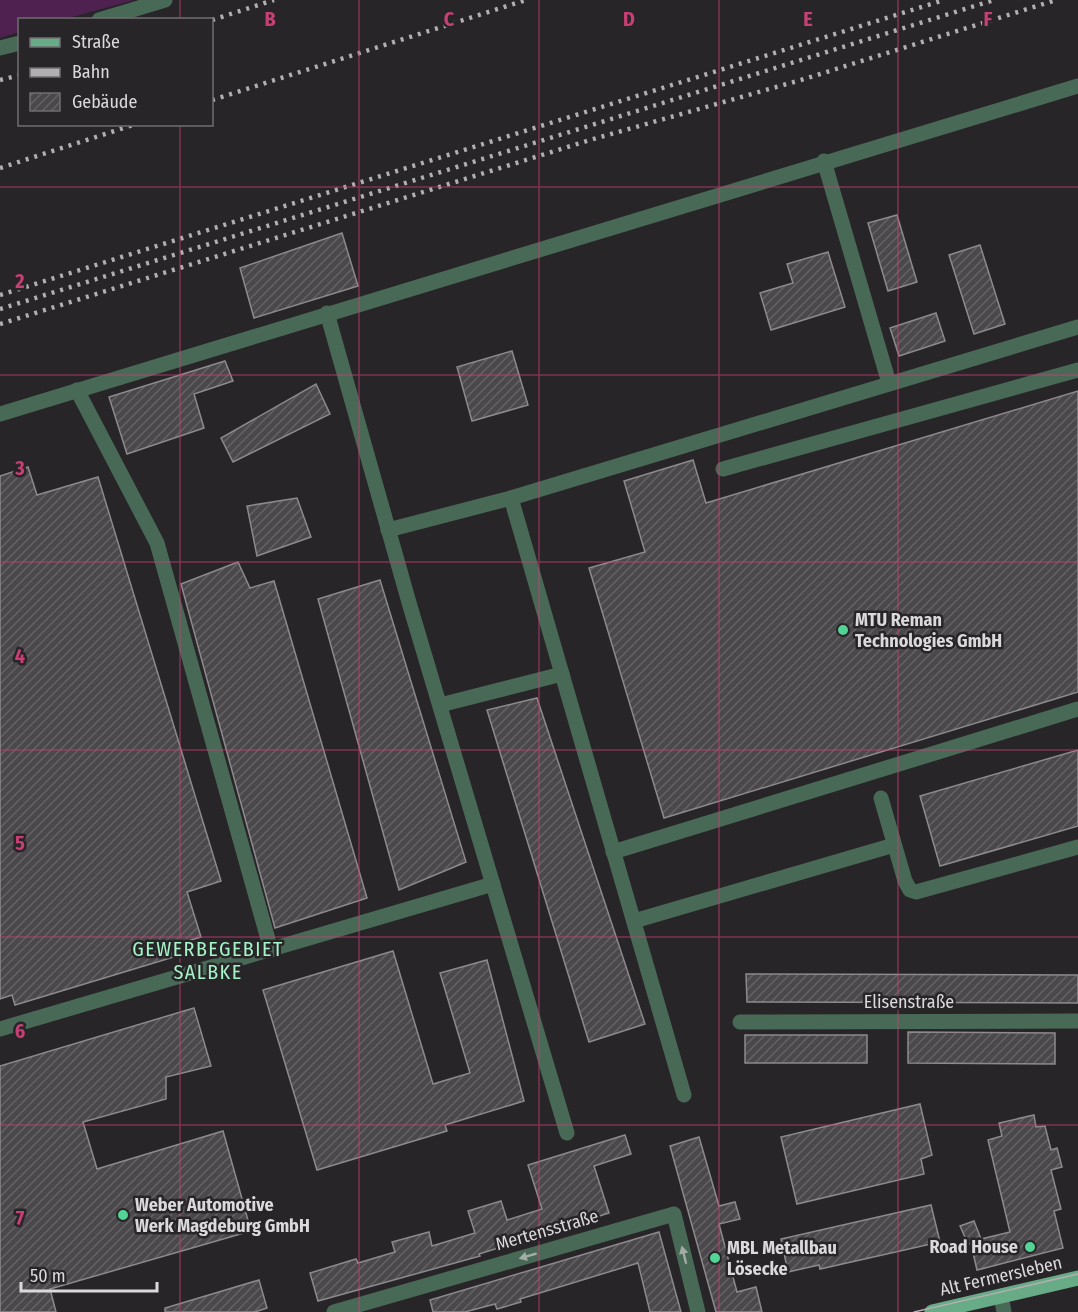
<svg xmlns="http://www.w3.org/2000/svg" width="1078" height="1312" viewBox="0 0 1078 1312" font-family="'Fira Sans Condensed',sans-serif">
	<style>
		.garden { fill: #4e2150 }
		.building { fill: url(#building-hatch); stroke: #8d8a8d; stroke-width: 1.5 }
		.lines { fill: none; stroke-linecap: round; stroke-linejoin: round }
		.minor { stroke: #496957; stroke-width: 15 }
		.major { stroke: #68ac87; stroke-width: 15 }
		.tram { stroke: #b1afb1; stroke-width: 1.5 }
		.rail { stroke: #b1afb1; stroke-width: 4.5; stroke-dasharray: 3 6; stroke-linecap: butt }
		.oneway { fill: #a1aca6 }
		.grid { fill: none; stroke: #c73f75; stroke-width: 1.5; stroke-opacity: 0.55 }
		.poi-dot { fill: #53d396; stroke: #282528; stroke-width: 2 }
		.labels { text-anchor: middle; dominant-baseline: central; stroke-width: 5; stroke-linejoin: round; paint-order: stroke }
		.poi-label { font-size: 18px; font-weight: bold; fill: #dbd9db; stroke: #282528; text-anchor: start }
		.street-label { font-size: 18px; fill: #dbd9db; stroke: #282528 }
		.neighbourhood-label { font-size: 20px; letter-spacing: 1.5px; fill: #a4f4c8; stroke: #282528 }
		.grid-label { font-size: 20px; text-anchor: middle; font-weight: bold; fill: #c73f75; stroke: #282528; stroke-width: 5; stroke-linejoin: round; paint-order: stroke }
	</style>
	<defs>
		<pattern id="building-hatch" width="6" height="6" patternUnits="userSpaceOnUse" patternTransform="scale(1.5)"><rect width="6" height="6" fill="#4b484b"/><path d="M-1 1l2-2M0 6l6-6M5 7l2-2" fill="none" stroke="#646264"/></pattern>
	</defs>
	<rect width="100%" height="100%" fill="#282528"/>
	<polygon class="garden" points="0,0 134,0 65,19 20,20 19,32 0,38"/>
	<g class="building">
		<polygon points="897,215 917,282 888,291 868,223"/>
		<polygon points="342,233 358,286 254,318 240,268"/>
		<polygon points="980,245 1005,324 974,334 949,255"/>
		<polygon points="828,252 845,307 771,330 760,293 793,283 787,264"/>
		<polygon points="936,313 945,341 899,356 890,328"/>
		<polygon points="512,351 528,405 472,421 457,367"/>
		<polygon points="225,361 233,381 194,394 204,428 127,454 109,397"/>
		<polygon points="316,384 330,414 233,462 221,438"/>
		<polygon points="1078,391 1078,692 664,818 589,568 645,552 624,481 693,460 706,503"/>
		<polygon points="28,467 37,495 98,477 221,881 187,892 201,937 174,945 177,956 15,1005 12,995 0,999 0,476"/>
		<polygon points="297,498 311,537 257,556 247,506"/>
		<polygon points="238,562 250,588 274,581 367,898 275,928 181,584"/>
		<polygon points="380,580 466,862 399,890 318,599"/>
		<polygon points="537,698 645,1024 589,1042 487,710"/>
		<polygon points="1078,750 1078,826 940,866 920,796"/>
		<polygon points="393,951 433,1084 470,1073 440,973 487,960 524,1101 445,1125 447,1131 317,1170 263,990"/>
		<polygon points="746,974 1078,975 1078,1003 747,1002"/>
		<polygon points="194,1008 211,1066 166,1077 166,1099 83,1122 97,1169 223,1131 251,1231 50,1289 56,1312 0,1312 0,1066"/>
		<polygon points="908,1032 1055,1033 1055,1064 908,1063"/>
		<rect x="745" y="1035" width="122" height="28"/>
		<polygon points="920,1104 932,1155 921,1159 924,1174 797,1204 781,1137"/>
		<polygon points="1034,1115 1036,1127 1045,1126 1051,1150 1057,1148 1062,1167 1051,1170 1061,1209 1054,1211 1063,1248 977,1270 971,1244 968,1244 960,1226 974,1221 981,1239 1010,1232 988,1140 1002,1136 999,1123"/>
		<polygon points="625,1135 631,1154 594,1166 609,1213 479,1254 480,1256 318,1301 310,1273 356,1259 358,1263 395,1252 392,1242 429,1232 432,1246 475,1233 468,1211 501,1201 507,1220 542,1209 528,1165"/>
		<polygon points="699,1137 719,1206 735,1202 740,1219 719,1224 737,1292 756,1287 762,1312 716,1312 670,1146"/>
		<polygon points="931,1205 940,1242 820,1269 819,1265 788,1272 781,1239"/>
		<polygon points="659,1232 681,1312 650,1312 638,1263 520,1299 521,1302 497,1309 495,1304 465,1312 433,1312 430,1300"/>
		<polygon points="259,1280 267,1308 255,1312 165,1312 165,1308"/>
	</g>
	<g class="lines">
		<g class="minor">
			<polyline points="99,20 165,0"/>
			<polyline points="0,48 20,43"/>
			<polyline points="824,161 889,383"/>
			<polyline points="327,313 410,606 567,1133"/>
			<polyline points="77,390 157,543 271,950"/>
			<polyline points="0,414 1078,86"/>
			<polyline points="723,469 1078,370"/>
			<polyline points="511,498 684,1095"/>
			<polyline points="388,530 511,498 1078,327"/>
			<polyline points="440,705 562,674"/>
			<polyline points="881,798 905,881 910,890 916,892 1078,847"/>
			<polyline points="613,852 1078,709"/>
			<polyline points="634,921 894,845"/>
			<polyline points="740,1022 1078,1021"/>
			<polyline points="0,1029 493,884"/>
			<polyline points="1001,1296 1004,1312"/>
			<polyline points="334,1312 674,1214 698,1312"/>
		</g>
		<polyline class="major" points="932,1312 1078,1278"/>
		<polyline class="tram" points="914,1312 1078,1274"/>
		<g class="rail">
			<polyline points="212,20 274,0"/>
			<polyline points="0,80 20,75"/>
			<polyline points="212,100 526,0"/>
			<polyline points="0,168 136,124"/>
			<polyline points="0,295 944,0"/>
			<polyline points="0,309 994,0"/>
			<polyline points="0,324 590,140 801,80 1056,0"/>
		</g>
	</g>
	<defs><path id="oneway-solid" d="M-6-.8H1V-3.2L6.5 0L1 3.2V.8H-6Z" transform="scale(1.5)"/></defs>
	<g class="oneway">
		<use href="#oneway-solid" transform="translate(684 1255) rotate(-104)"/>
		<use href="#oneway-solid" transform="translate(528 1256) rotate(164)"/>
	</g>
	<path class="grid" d="M180,0V20M359,0V1312M539,0V1312M719,0V1312M898,0V1312M180,124V1312M0,187H1078M0,375H1078M0,562H1078M0,750H1078M0,937H1078M0,1125H1078"/>
	<g class="poi-dot">
		<circle cx="843" cy="630" r="6"/>
		<circle cx="123" cy="1215" r="6"/>
		<circle cx="1030" cy="1247" r="6"/>
		<circle cx="715" cy="1258" r="6"/>
	</g>
	<g class="labels">
		<g class="poi-label">
			<text x="855" y="620">MTU Reman<tspan x="855" dy="21">Technologies GmbH</tspan></text>
			<text x="135" y="1205">Weber Automotive<tspan x="135" dy="21">Werk Magdeburg GmbH</tspan></text>
			<text x="1018" y="1247" text-anchor="end">Road House</text>
			<text x="727" y="1248">MBL Metallbau<tspan x="727" dy="21">Lösecke</tspan></text>
		</g>
		<g class="street-label">
			<text x="909" y="1002">Elisenstraße</text>
			<text transform="translate(547 1230) rotate(-16)">Mertensstraße</text>
			<text transform="translate(1001 1276) rotate(-13)">Alt Fermersleben</text>
		</g>
		<g class="neighbourhood-label">
			<text x="208" y="949">GEWERBEGEBIET<tspan x="208" dy="23">SALBKE</tspan></text>
		</g>
	</g>
	<g class="grid-label">
		<text x="270" y="26">B</text>
		<text x="449" y="26">C</text>
		<text x="629" y="26">D</text>
		<text x="808" y="26">E</text>
		<text x="988" y="26">F</text>
		<text x="20" y="288">2</text>
		<text x="20" y="475">3</text>
		<text x="20" y="663">4</text>
		<text x="20" y="850">5</text>
		<text x="20" y="1038">6</text>
		<text x="20" y="1225">7</text>
	</g>
	<rect x="18" y="18" width="195" height="108" fill="#282528" stroke="#706d70" stroke-width="1.5"/>
	<rect x="30" y="38" width="30" height="9" fill="#68ac87" stroke="#706d70" stroke-width="1.5"/>
	<text x="72" y="48" font-size="18" fill="#dbd9db">Straße</text>
	<rect x="30" y="68" width="30" height="9" fill="#b1afb1" stroke="#706d70" stroke-width="1.5"/>
	<text x="72" y="78" font-size="18" fill="#dbd9db">Bahn</text>
	<rect x="30" y="93" width="30" height="18" fill="url(#building-hatch)" stroke="#706d70" stroke-width="1.5"/>
	<text x="72" y="108" font-size="18" fill="#dbd9db">Gebäude</text>
	<path d="M21 1282v9h136v-9" fill="none" stroke="#dbd9db" stroke-width="3"/>
	<text x="30" y="1282" font-size="18" fill="#dbd9db" stroke="#282528" stroke-width="4.5" paint-order="stroke">50 m</text>
</svg>
